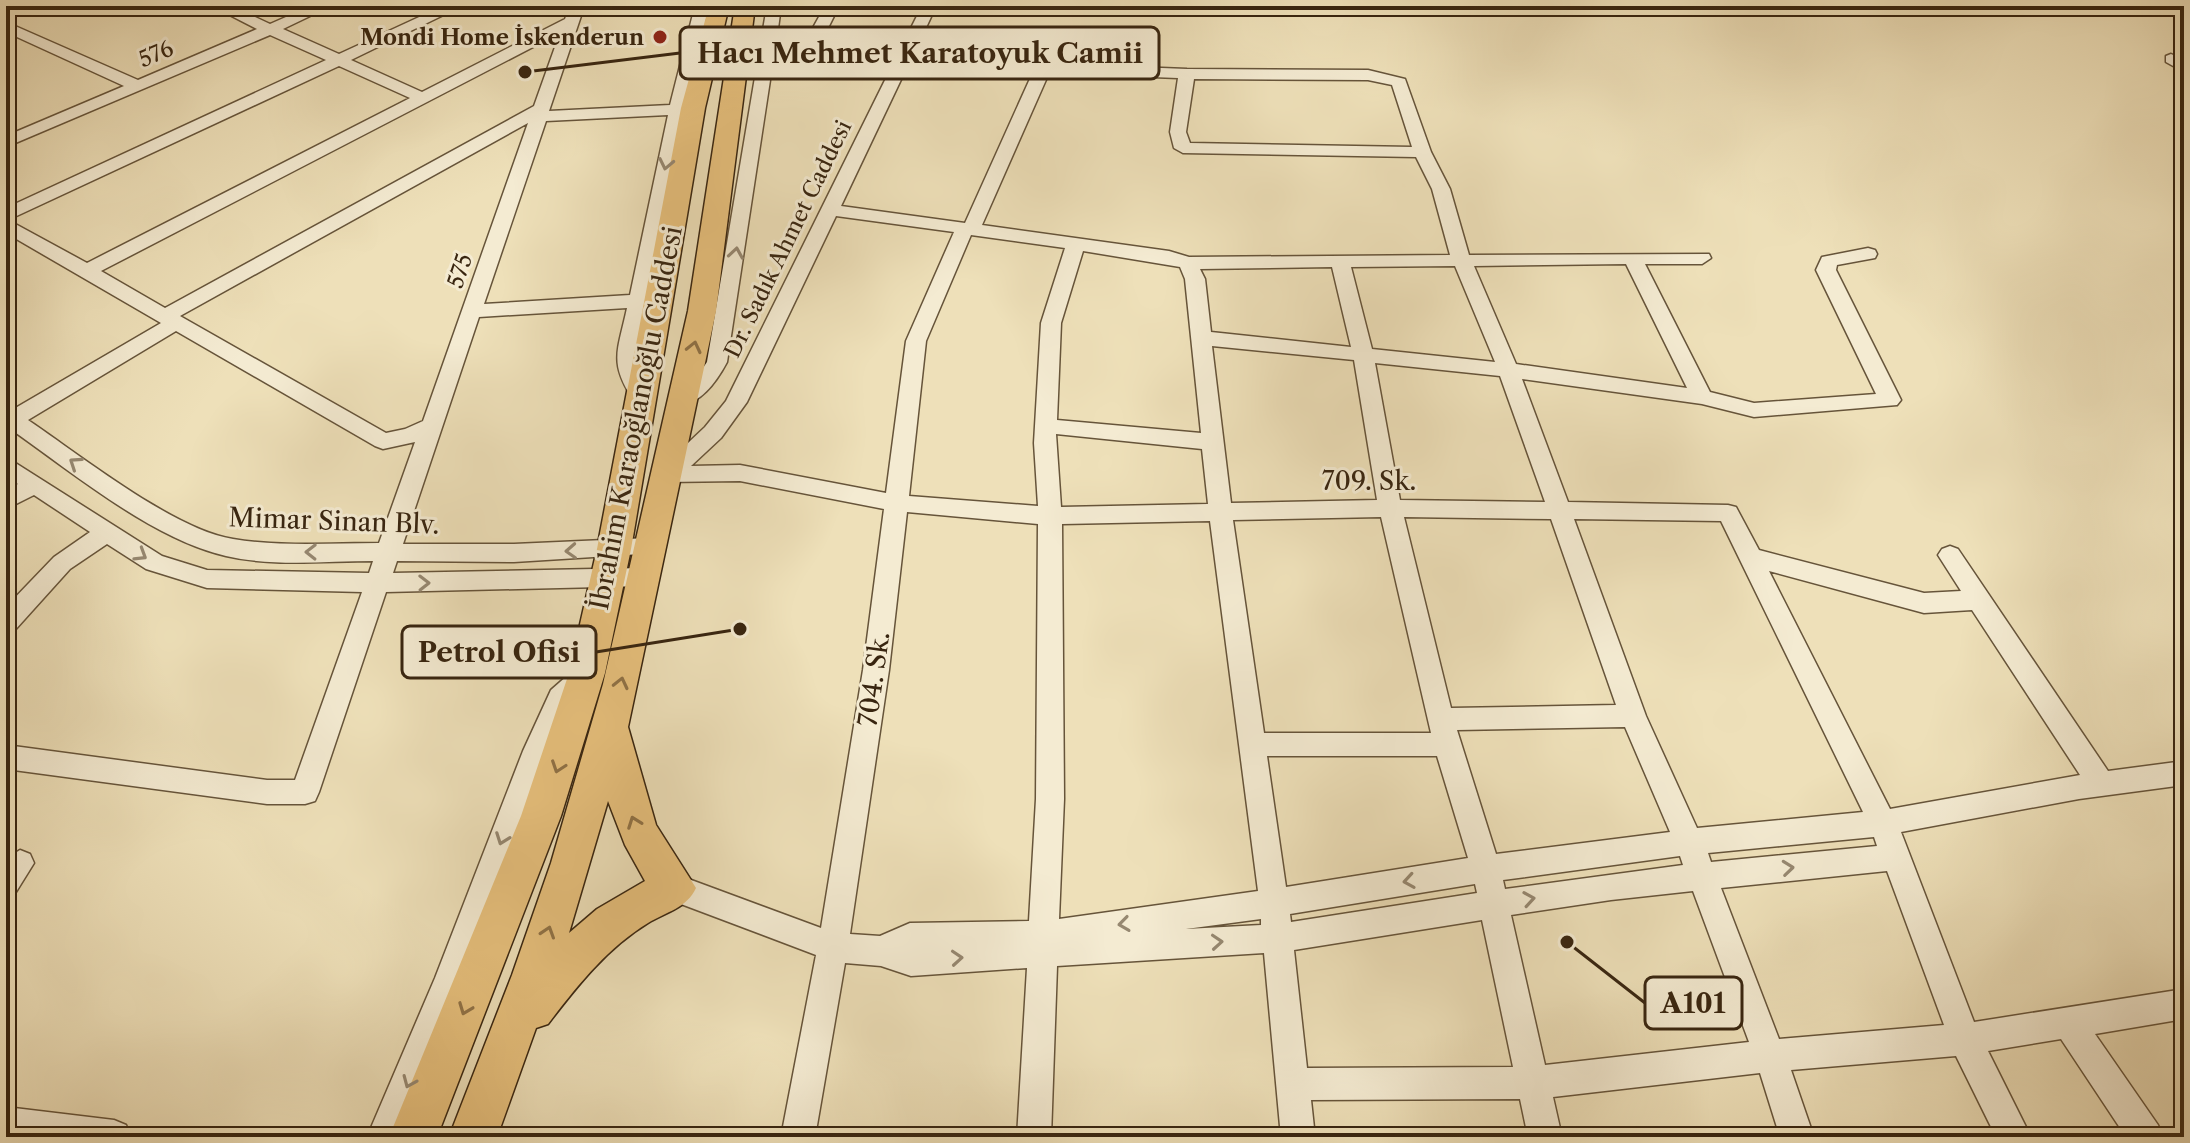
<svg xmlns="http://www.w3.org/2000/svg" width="2190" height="1143" viewBox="0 0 2190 1143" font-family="'Libre Caslon Text',serif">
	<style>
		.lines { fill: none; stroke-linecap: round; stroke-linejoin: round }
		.minor-casing { stroke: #66543a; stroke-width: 3 }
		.highway-casing { stroke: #382510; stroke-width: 3 }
		.minor { fill: #f4ebd2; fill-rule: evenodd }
		.highway { fill: #e7c07c; fill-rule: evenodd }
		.oneway { stroke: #968871 }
		.oneway2 { stroke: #907246 }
		.poi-dot { fill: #8f2418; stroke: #f4ebd2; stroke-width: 3 }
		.labels { text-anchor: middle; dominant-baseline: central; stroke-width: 6; stroke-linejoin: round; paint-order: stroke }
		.far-poi-label { font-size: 22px; font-weight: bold; fill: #382510; stroke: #f4ebd2; text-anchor: end }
		.far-street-label { font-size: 22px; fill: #382510; stroke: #f4ebd2 }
		.street-label { font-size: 26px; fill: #382510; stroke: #f4ebd2 }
		.leader { fill: none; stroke: #382510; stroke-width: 3 }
		.callout-dot { fill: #382510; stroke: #f4ebd2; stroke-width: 3 }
		.callout { fill: #f4ebd2; stroke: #382510; stroke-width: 3 }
		.callout-label { font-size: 28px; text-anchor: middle; font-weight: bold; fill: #382510 }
	</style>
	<rect width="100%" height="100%" fill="#eee0b9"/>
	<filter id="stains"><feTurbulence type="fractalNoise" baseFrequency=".0025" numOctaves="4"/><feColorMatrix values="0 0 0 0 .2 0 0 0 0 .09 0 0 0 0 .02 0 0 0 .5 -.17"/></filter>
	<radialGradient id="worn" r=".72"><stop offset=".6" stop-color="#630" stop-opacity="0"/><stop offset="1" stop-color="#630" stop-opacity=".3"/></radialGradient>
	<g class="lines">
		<g class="minor-casing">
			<g id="minor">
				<path d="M212,6H231L270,24L311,6H331L283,29L339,54L443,6H462L351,60L422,92L565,19L570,6H639L632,10L582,13L549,111L670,105L695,6H709L685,110L636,361L638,376L652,396L648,401H634C608,362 618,351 627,308L479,317L403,544H514L649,538L657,541L661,547L657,553L514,562L397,561L393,573L643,568L652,570L655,577L652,584L643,586L386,592L319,792L315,801L305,804H267L6,769V745L267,780H295L362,592L207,588L146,569L107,544L70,569L15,630L6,633V607L54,557L90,532L34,495L6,509V490L18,484L6,476V457L162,556L207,570L369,573L373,561C326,561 273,567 226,556C151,539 70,470 6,426V409L12,410L161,323L6,233V208L326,60L270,35L6,147V136L124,86L6,32V22L138,80L257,29ZM560,33L534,106L165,308L101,271ZM339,66L410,98L87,263L8,220ZM668,115L630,295L484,304L546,121ZM528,123L423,421L405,429L386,433L180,316ZM176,331L375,446L383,449L415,442L379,543C331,543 280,547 233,539C174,530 80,455 28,420Z"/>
				<path d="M767,6H781L776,44H804L825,6H839L820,44H903L922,6H936L912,58L1187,69L1368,70L1405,79L1431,152L1450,189L1469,255L1709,254L1711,258L1702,264H1645L1710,392L1754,403L1876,394L1816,270L1822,257L1868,248L1875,250L1877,254L1875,258L1837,265L1836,270L1901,400L1897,405L1754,417L1702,404L1522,379L1568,502L1728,505L1736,507L1759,550L1924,593L1961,591L1938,555L1942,549L1950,546L1958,549L2108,771L2184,761V785L2079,799L1901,832L1974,1022L2184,989V1019L2095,1034L2158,1125L2163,1137H2126L2061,1039L1988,1051L2031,1137H1996L1956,1056L1791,1070L1814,1137H1780L1760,1073L1553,1097L1562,1137H1528L1520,1099L1311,1100L1315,1137H1281L1264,953L1057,966L1051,1137H1017L1027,968L911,976L881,966L845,963L815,1137H781L816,955L665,898L660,888L665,878L675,874L821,928L863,670L884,509L740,481L666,482L658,480L655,474L705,427L726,401L898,54H774L727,362C718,379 698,410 675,403L671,398C682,384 698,378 707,362ZM907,67L1033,72L965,223L841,206ZM1049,73L1178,78L1170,132L1174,148L1183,153L1416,157L1432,189L1450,255L1189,257L1169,251L982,225ZM1194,79L1368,80L1392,85L1412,147L1190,143L1186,132ZM836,216L954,232L906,341L886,493L740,465L691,466L721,438L747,402ZM971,235L1065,248L1041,323L1034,443L1038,506L909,496L926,341ZM1083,251L1180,267L1185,279L1201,433L1057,420L1061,323ZM1626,264L1687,388L1516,364L1474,266ZM1455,266L1495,362L1372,349L1351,267ZM1332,267L1351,347L1211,332L1205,279L1200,269ZM1212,346L1354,360L1377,500L1231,503ZM1375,363L1500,376L1545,502L1400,500ZM1056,434L1202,449L1208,504L1061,507ZM907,512L1038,524L1036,799L1029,921L910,923L880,936L850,934L889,670ZM1381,517L1431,733H1264L1233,520ZM1404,517L1551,519L1616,705L1451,708ZM1574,519L1721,521L1863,812L1697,828L1646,716ZM1210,521L1258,891L1059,919L1064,799L1062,524ZM1769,571L1924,613L1972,610L2080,775L1890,809ZM1625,727L1670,832L1496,854L1457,730ZM1267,756H1437L1468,858L1286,887ZM1874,837L1877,846L1711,862L1708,853ZM1680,856L1683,865L1505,889L1503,880ZM1887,871L1944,1025L1779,1039L1721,888ZM1475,884L1477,893L1291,922L1290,914ZM1693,891L1749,1042L1545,1065L1511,915L1611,900ZM1261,919V925L1186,929ZM1482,920L1513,1067L1307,1068L1294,950Z"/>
				<polygon points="2171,54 2184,60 2184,72 2166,62 2166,56"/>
				<polygon points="585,664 594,668 598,675 570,705 549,751 465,978 401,1137 367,1137 435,978 523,751 551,690 576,668"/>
				<polygon points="20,850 30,854 34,863 16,892 6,896 6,859"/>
				<polygon points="6,1107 114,1120 126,1125 131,1137 6,1137"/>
			</g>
		</g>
		<g class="highway-casing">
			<g id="highway">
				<polygon points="709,6 729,6 705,108 631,549 605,673 561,816 437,1137 389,1137 521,816 569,673 597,549 681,108"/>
				<path d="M735,6H755L716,311L628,727L656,825L696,888C687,908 666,912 648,923C607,948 577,986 548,1024L536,1028L497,1137H449L512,975L551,863L603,684L688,311ZM608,801L625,845L645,881L597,909L569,933Z"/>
			</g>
		</g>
		<use href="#minor" class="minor"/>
		<use href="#highway" class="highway"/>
	</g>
	<defs><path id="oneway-chevron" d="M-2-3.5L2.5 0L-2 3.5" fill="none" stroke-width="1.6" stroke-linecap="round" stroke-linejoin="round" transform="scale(2)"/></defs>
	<g class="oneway">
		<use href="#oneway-chevron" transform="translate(666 164) rotate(102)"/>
		<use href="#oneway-chevron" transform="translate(736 253) rotate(-81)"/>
		<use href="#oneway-chevron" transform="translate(75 463) rotate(-146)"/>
		<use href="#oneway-chevron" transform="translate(571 551) rotate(177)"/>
		<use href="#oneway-chevron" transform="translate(311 552) rotate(-179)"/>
		<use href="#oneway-chevron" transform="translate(141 555) rotate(32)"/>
		<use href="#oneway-chevron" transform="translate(424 583) rotate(-1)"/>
		<use href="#oneway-chevron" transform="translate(502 839) rotate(110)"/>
		<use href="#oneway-chevron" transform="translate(1788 868) rotate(-6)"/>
		<use href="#oneway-chevron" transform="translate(1409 881) rotate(171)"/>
		<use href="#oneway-chevron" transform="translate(1529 899) rotate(-9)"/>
		<use href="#oneway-chevron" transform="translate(1124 924) rotate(172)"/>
		<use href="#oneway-chevron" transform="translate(1217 942) rotate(-4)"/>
		<use href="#oneway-chevron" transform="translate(957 958) rotate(-4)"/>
		<use href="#oneway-chevron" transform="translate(409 1082) rotate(113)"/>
	</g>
	<g class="oneway2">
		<use href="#oneway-chevron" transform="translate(694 347) rotate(-77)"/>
		<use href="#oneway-chevron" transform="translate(621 683) rotate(-77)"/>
		<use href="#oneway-chevron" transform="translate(558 767) rotate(109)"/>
		<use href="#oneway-chevron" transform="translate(634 822) rotate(-110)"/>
		<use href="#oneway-chevron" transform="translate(548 932) rotate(-72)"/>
		<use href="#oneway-chevron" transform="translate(465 1009) rotate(111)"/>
	</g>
	<circle class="poi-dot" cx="660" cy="37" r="8"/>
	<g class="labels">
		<g class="far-poi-label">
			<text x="644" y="37">Mondi Home İskenderun</text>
		</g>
		<g class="far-street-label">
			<text transform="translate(156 54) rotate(-23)">576</text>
			<text transform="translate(788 239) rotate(-64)">Dr. Sadık Ahmet Caddesi</text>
			<text transform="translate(460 271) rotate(-71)">575</text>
		</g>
		<g class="street-label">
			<text transform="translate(636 418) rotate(-79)">İbrahim Karaoğlanoğlu Caddesi</text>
			<text x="1369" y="481">709. Sk.</text>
			<text transform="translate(334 521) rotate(2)">Mimar Sinan Blv.</text>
			<text transform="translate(874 679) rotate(-82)">704. Sk.</text>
		</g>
	</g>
	<path class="leader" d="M525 72L680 53M740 629L596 652M1567 942L1645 1003"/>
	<g class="callout-dot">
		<circle cx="525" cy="72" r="8"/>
		<circle cx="740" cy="629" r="8"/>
		<circle cx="1567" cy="942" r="8"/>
	</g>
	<g class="callout">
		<rect x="680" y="27" width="479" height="52" rx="8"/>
		<rect x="402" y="626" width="194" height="52" rx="8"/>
		<rect x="1645" y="977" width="97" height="52" rx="8"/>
	</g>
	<g class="callout-label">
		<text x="920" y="63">Hacı Mehmet Karatoyuk Camii</text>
		<text x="499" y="662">Petrol Ofisi</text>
		<text x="1693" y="1013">A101</text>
	</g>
	<rect width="2190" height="1143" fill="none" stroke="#eee0b9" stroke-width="32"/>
	<rect x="8" y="8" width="2174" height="1127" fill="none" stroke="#382510" stroke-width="4"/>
	<rect x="16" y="16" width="2158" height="1111" fill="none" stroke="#382510" stroke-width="2"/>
	<rect width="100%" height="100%" filter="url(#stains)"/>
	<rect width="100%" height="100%" fill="url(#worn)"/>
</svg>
